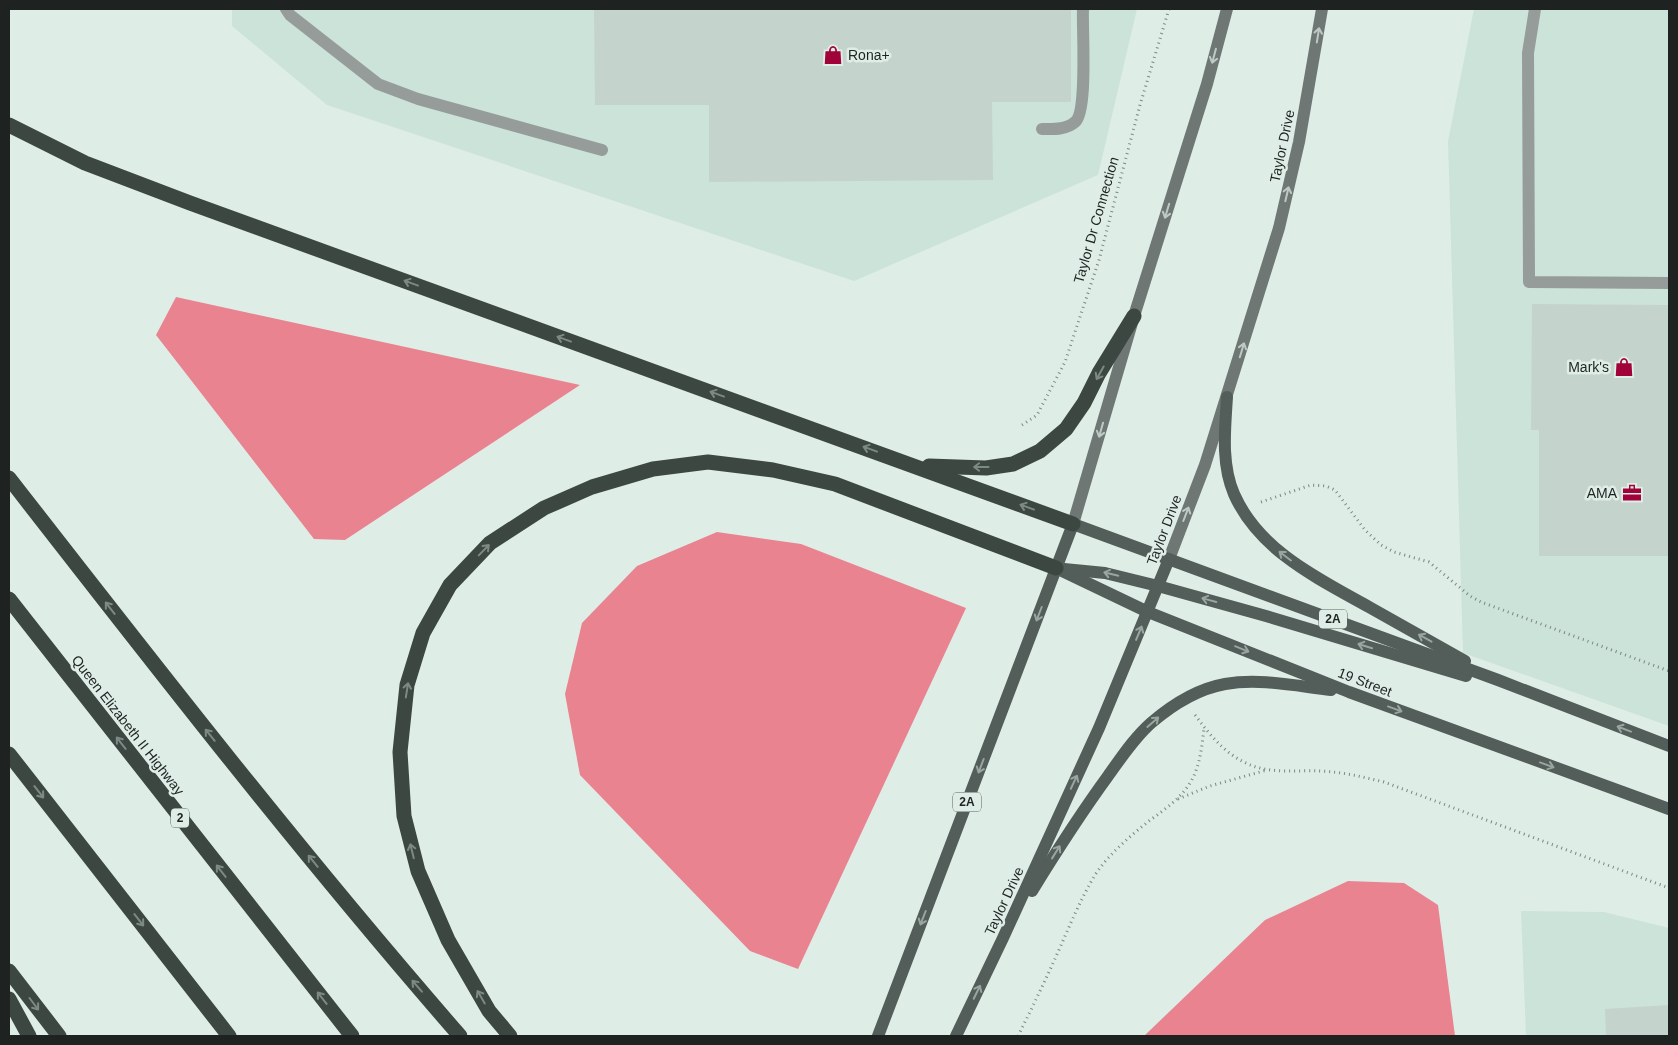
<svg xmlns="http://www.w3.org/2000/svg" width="1678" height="1045" viewBox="0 0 1678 1045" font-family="Arial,sans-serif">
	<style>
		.built { fill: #cce3d9 }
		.water { fill: #e98390 }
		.building { fill: #c5d3cd }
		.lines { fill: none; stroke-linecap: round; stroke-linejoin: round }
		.path { stroke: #7d8682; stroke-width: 3; stroke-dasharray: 1 4; stroke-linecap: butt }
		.service { stroke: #969c9a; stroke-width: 12 }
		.secondary { stroke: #6f7774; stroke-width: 12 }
		.primary { stroke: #535d59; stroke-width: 12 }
		.motorway { stroke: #3c4742; stroke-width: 15 }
		.oneway { stroke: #bdcac4 }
		.oneway2 { stroke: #7d8984 }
		.oneway3 { stroke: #99a5a0 }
		.labels { text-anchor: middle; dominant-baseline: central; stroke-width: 5; stroke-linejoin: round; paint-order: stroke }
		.shield { fill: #dfede7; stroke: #58605c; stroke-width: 1 }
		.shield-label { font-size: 12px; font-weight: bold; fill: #1e2321 }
		.poi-label { font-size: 14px; fill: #1e2321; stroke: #dfede7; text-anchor: end }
		.street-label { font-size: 14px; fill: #1e2321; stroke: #dfede7 }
	</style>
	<rect width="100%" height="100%" fill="#dfede7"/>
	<g class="built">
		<polygon points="232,9 1137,9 1098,175 854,281 327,105 232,26"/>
		<polygon points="1474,9 1669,9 1669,726 1463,653 1448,141"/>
		<polygon points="1521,911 1604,912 1669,928 1669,1036 1526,1036"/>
	</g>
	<g class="water">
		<polygon points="176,297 580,385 345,540 314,539 156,335"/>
		<polygon points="717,532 801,544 966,608 798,969 750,951 580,775 565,694 582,623 637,566"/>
		<polygon points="1348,881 1404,883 1438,905 1455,1036 1144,1036 1265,920"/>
	</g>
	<g class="building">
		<polygon points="594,9 1071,9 1071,102 992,102 993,180 709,182 709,105 595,105"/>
		<polygon points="1532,304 1669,305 1669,556 1539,556 1539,430 1531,430"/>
		<polygon points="1669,1005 1669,1036 1606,1036 1605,1009"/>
	</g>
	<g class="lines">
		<g class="path">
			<polyline points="1022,425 1037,415 1065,362 1099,260 1140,105 1169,9"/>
			<polyline points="1261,502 1311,485 1326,486 1335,490 1365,530 1381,545 1394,552 1429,562 1470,596 1481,602 1669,671"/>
			<path d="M1195,715C1210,735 1225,754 1248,764C1270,774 1297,770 1320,771C1343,772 1363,777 1384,782L1669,888"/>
			<polyline points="1178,799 1210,786 1267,770"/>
			<path d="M1018,1036C1033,1006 1048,975 1062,943C1072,920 1082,897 1095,875C1109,854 1129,837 1149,821C1164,810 1180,799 1190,783C1200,767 1202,746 1204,728"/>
		</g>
		<g class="service">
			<polyline points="286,9 290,15 378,84 418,99 602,150"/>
			<polyline points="1535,9 1528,53 1529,282 1669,283"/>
			<path d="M1042,129C1053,129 1066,130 1075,122C1088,112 1082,29 1083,9"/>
		</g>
		<g class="secondary">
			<polyline points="1073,524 1134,316 1207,84 1227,9"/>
			<polyline points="1169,559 1205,465 1279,228 1299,142 1322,9"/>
		</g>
		<g class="primary">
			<path d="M1227,397C1225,429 1221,464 1234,494C1259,551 1319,579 1369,607C1401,625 1433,643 1465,661"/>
			<polyline points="1056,568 1148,612 1349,692 1669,809"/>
			<polyline points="1064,569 1105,573 1158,586 1266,616 1466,676"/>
			<path d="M1032,891C1056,852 1081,813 1108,776C1121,758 1134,738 1151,723C1172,705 1197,689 1225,684C1260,678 1296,686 1331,690"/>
			<polyline points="878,1036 1073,524 1498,680 1669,746"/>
			<polyline points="956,1036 1003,938 1099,728 1169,559"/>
		</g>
		<g class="motorway">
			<polyline points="9,125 85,163 190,203 1073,524"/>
			<polyline points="929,466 986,468 1013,464 1040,451 1066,429 1084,403 1099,373 1134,316"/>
			<path d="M9,478C156,667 303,856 460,1036"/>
			<polyline points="9,599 352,1036"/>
			<polyline points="9,754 229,1036"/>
			<polyline points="9,971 59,1036"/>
			<polyline points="9,999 29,1036"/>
			<polyline points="510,1036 489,1011 448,940 418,871 404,816 400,752 407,685 423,633 450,585 490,543 544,508 592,487 653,469 708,462 773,470 835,484 1056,568"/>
		</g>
	</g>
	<defs><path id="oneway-shaft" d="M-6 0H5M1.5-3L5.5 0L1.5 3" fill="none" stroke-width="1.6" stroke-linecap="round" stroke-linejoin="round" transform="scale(1.25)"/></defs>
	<g class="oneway">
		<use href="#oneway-shaft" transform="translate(1318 35) rotate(-81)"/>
		<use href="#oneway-shaft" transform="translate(1214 56) rotate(105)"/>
		<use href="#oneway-shaft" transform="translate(1287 194) rotate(-77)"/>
		<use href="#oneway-shaft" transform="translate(1167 211) rotate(107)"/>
		<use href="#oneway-shaft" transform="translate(1242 350) rotate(-73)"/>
		<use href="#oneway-shaft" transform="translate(1101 430) rotate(106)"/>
		<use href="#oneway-shaft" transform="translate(1186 514) rotate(-69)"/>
	</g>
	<g class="oneway2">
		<use href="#oneway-shaft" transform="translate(411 283) rotate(-160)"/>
		<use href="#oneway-shaft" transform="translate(564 339) rotate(-160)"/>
		<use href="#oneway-shaft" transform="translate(1100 373) rotate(119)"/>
		<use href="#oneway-shaft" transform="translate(717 394) rotate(-160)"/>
		<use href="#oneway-shaft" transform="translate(870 449) rotate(-160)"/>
		<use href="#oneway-shaft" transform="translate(981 467) rotate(180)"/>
		<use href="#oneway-shaft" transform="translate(1027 507) rotate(-160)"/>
		<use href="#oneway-shaft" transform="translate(484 550) rotate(-46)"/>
		<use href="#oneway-shaft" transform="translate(110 608) rotate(-128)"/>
		<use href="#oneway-shaft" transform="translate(407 690) rotate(-81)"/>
		<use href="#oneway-shaft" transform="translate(210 735) rotate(-129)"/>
		<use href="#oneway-shaft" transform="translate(121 743) rotate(-128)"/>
		<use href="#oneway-shaft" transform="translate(39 792) rotate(52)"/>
		<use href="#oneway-shaft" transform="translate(412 851) rotate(-104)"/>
		<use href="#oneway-shaft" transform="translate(313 861) rotate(-129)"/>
		<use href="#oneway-shaft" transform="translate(221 871) rotate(-128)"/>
		<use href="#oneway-shaft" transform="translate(139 920) rotate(52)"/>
		<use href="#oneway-shaft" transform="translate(417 986) rotate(-131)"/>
		<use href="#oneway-shaft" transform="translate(481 997) rotate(-120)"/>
		<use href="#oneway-shaft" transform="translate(322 998) rotate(-128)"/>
		<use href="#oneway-shaft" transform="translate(34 1004) rotate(53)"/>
	</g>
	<g class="oneway3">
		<use href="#oneway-shaft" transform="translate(1285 556) rotate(-143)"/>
		<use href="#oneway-shaft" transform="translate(1111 574) rotate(-167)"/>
		<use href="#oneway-shaft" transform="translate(1209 600) rotate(-165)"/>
		<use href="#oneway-shaft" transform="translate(1039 614) rotate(111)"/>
		<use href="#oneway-shaft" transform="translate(1139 633) rotate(-67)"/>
		<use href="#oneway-shaft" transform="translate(1425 638) rotate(-151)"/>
		<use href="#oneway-shaft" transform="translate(1365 646) rotate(-163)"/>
		<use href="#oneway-shaft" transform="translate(1242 649) rotate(22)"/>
		<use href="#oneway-shaft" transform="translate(1395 709) rotate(20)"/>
		<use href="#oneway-shaft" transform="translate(1153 722) rotate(-41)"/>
		<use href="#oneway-shaft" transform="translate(1624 729) rotate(-159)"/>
		<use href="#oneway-shaft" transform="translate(1547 765) rotate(20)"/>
		<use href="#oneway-shaft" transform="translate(981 766) rotate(111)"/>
		<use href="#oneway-shaft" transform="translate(1074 782) rotate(-65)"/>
		<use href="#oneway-shaft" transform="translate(1056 852) rotate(-58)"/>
		<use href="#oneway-shaft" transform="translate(923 918) rotate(111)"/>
		<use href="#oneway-shaft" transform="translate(977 992) rotate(-64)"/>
	</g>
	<defs>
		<g id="shop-bare" transform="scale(1.5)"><path d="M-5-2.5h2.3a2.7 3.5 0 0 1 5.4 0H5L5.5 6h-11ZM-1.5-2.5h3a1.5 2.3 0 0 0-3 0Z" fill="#a10239" stroke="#dfede7" stroke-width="2.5" paint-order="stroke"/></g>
		<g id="office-bare" transform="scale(1.5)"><path d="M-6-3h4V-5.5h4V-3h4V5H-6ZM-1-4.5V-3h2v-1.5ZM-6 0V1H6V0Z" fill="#a10239" stroke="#dfede7" stroke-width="2.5" paint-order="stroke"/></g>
	</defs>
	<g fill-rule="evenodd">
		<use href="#shop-bare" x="833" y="55"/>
		<use href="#shop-bare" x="1624" y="367"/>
		<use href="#office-bare" x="1632" y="493"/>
	</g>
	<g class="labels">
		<g class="shield">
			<rect x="1319" y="609.5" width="28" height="19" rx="4"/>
			<rect x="953" y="792.5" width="28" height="19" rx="4"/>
			<rect x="171" y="808.5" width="18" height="19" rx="4"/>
		</g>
		<g class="shield-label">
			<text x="1333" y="619">2A</text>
			<text x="967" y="802">2A</text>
			<text x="180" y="818">2</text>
		</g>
		<g class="poi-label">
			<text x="848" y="55" text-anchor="start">Rona+</text>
			<text x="1609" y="367">Mark's</text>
			<text x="1617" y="493">AMA</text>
		</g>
		<g class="street-label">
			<text transform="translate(1282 146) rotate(-78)">Taylor Drive</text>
			<text transform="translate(1096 220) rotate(-74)">Taylor Dr Connection</text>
			<text transform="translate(1164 530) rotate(-69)">Taylor Drive</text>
			<text transform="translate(1365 682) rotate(21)">19 Street</text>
			<text transform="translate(128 725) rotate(52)">Queen Elizabeth II Highway</text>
			<text transform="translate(1004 901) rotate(-65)">Taylor Drive</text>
		</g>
	</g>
	<rect width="1678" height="1045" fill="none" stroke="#1e2321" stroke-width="20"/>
</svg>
